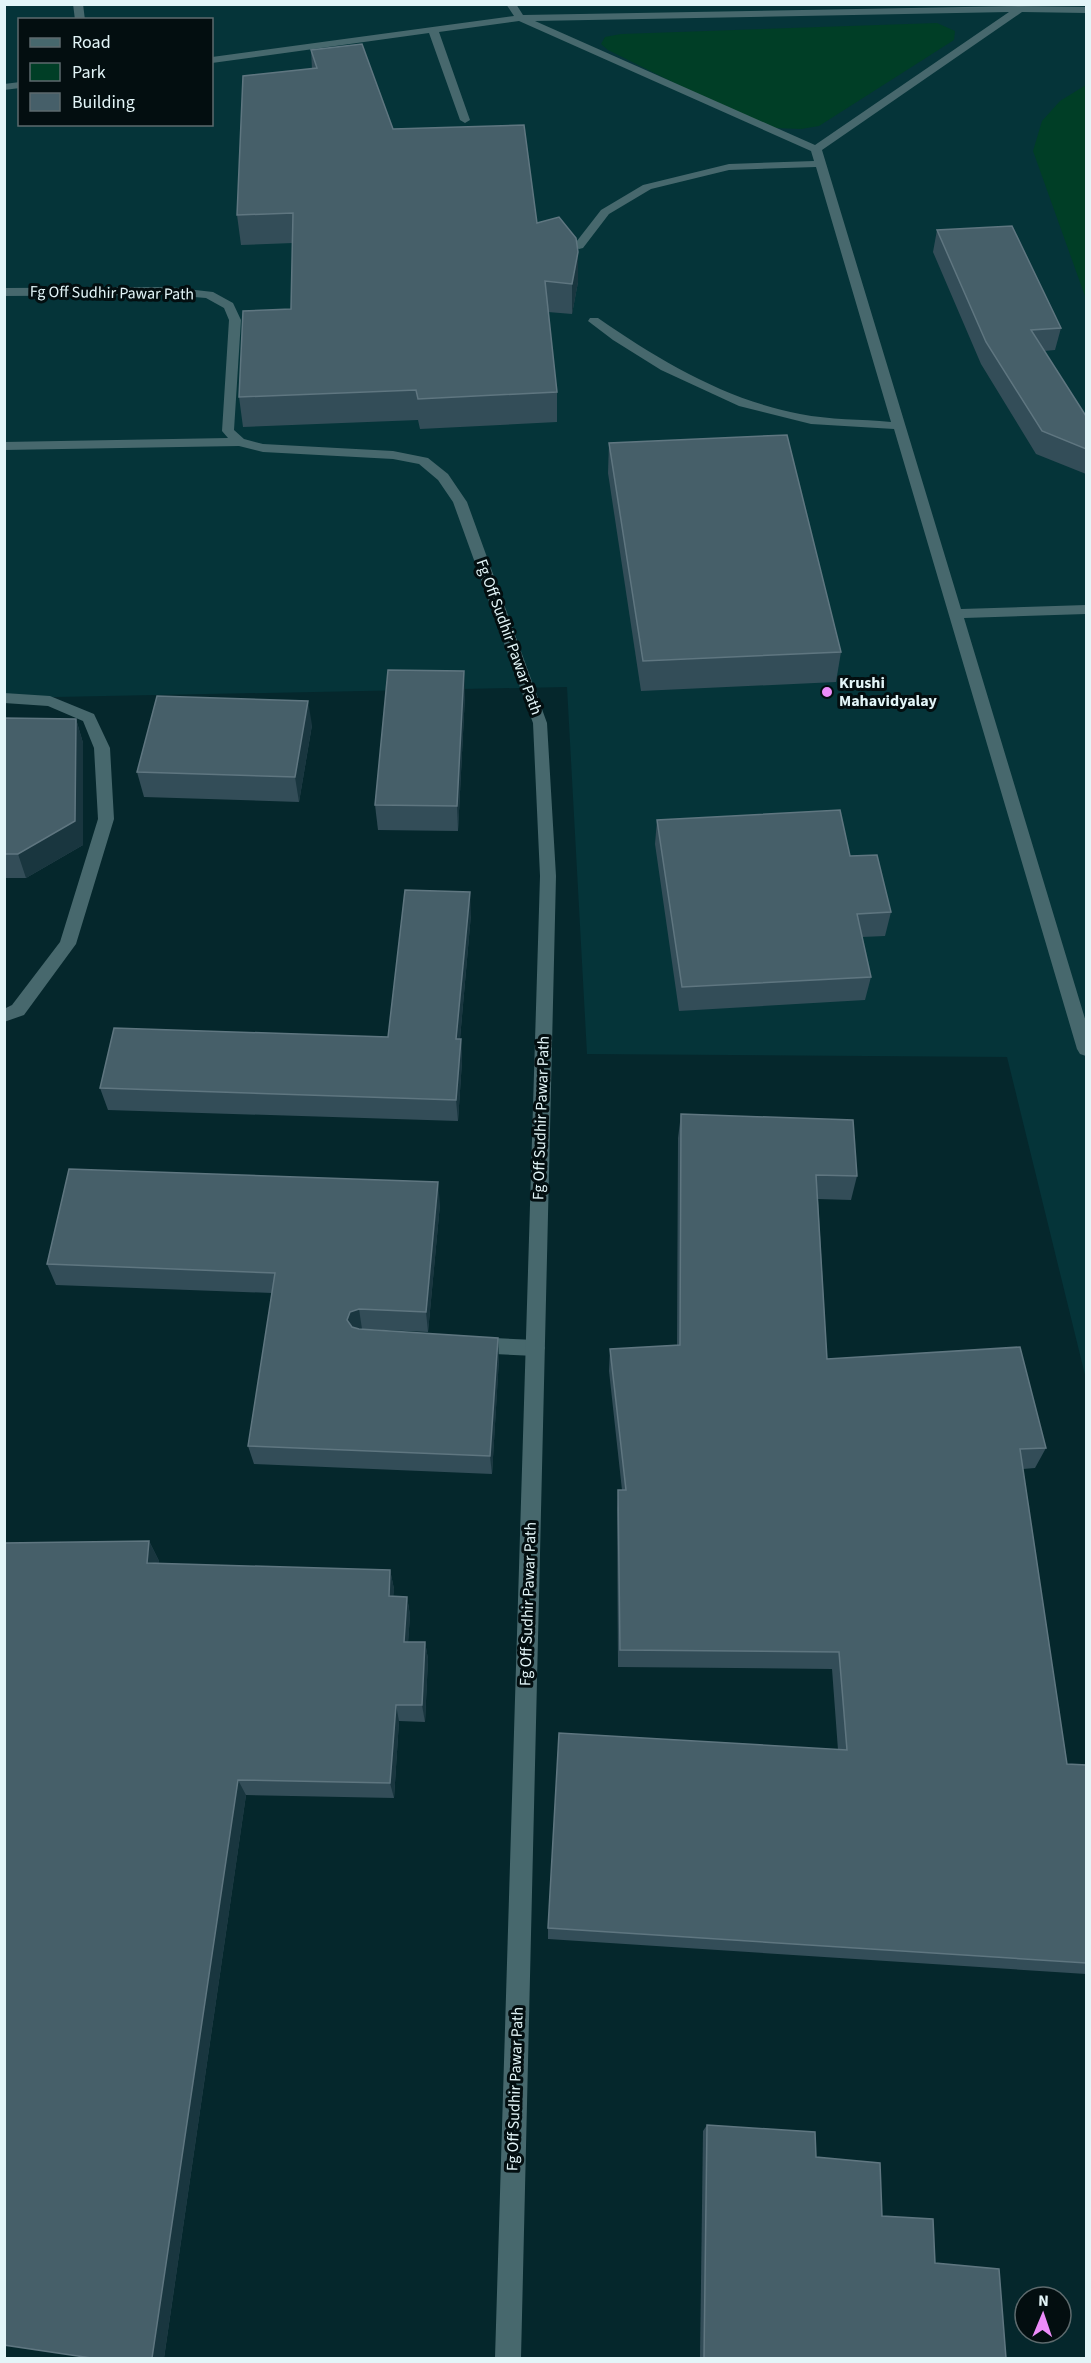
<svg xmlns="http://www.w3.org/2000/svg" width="1091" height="2363" viewBox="0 0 1091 2363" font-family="'Source Sans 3',sans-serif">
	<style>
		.built { fill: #053439; fill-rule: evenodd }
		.green { fill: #003e26 }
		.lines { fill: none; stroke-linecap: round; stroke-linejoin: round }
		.lane { fill: #47686d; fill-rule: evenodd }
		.street { fill: #47686d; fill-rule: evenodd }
		.wall { fill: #334d58 }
		.shaded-wall { fill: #19363f }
		.building { fill: #465f69; stroke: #5f7680; stroke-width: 1.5 }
		.poi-dot { fill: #ed8cf9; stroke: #030e10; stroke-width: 2 }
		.labels { text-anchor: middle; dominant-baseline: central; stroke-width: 6; stroke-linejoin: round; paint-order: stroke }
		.street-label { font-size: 16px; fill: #e3f5f8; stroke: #030e10 }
		.poi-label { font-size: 16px; font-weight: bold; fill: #e3f5f8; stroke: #030e10; text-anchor: start }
	</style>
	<rect width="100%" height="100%" fill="#05272c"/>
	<path class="built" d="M4,5H1086V1379L1007,1057L587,1054L567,687L5,698ZM20,20H212V124H20Z"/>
	<g class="green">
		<polygon points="937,23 955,31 954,40 819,126 801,129 775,128 749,120 608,50 601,44 605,37 621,34"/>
		<polygon points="1086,85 1086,299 1033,151 1042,121 1060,101"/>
	</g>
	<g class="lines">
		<g class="lane">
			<polygon points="73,4 83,4 85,20 75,20"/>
			<path d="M506,4H516L523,15L1020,6L1086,7V13L1022,12L822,150L961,609L1086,605V614L964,618L1086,1022V1056L1080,1054L1077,1049L894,429L811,424L739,406L661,370L613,340L588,321L590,318H598C660,361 726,400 800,414C830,420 861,419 891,422L816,167L729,170L651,189L609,214L583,248L579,249L573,246L601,210L643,185L729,164L814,161L811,151L519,21L439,32L470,120L465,123L460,120L429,33L212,63V57L514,16ZM1009,12L815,145L535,21Z"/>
			<polygon points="20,82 20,88 4,90 4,84"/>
			<polygon points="4,693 50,696 94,714 110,748 114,819 76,944 24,1015 4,1022 4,1009 12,1005 60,942 98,819 94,748 83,721 48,706 4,703"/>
			<polygon points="473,1337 535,1340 542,1342 545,1348 542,1354 535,1356 473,1353 466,1351 463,1345 466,1339"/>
		</g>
		<polygon class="street" points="169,287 213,292 233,303 241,320 234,430 244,439 263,444 393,451 428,458 448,474 467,502 547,723 556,876 521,2358 495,2358 540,876 533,723 453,502 438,480 419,464 393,459 263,452 239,446 4,450 4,442 228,438 222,431 229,320 224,308 206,298 169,295 4,296 4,288"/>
	</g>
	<g class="wall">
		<polygon points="311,50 393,129 537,223 578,282 572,314 548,312 557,392 557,422 420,429 418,420 243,427 239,397 291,309 293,243 241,245 237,215 312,69"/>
		<polygon points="937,230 1061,328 1055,350 1044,351 1086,416 1086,474 1036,454 981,364 933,252"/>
		<polygon points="609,443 841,652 836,682 641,691 608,473"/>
		<polygon points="465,695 458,831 378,830 375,805"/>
		<polygon points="4,718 76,719 83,743 83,845 26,878 4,878"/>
		<polygon points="312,725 299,802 144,797 137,772"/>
		<polygon points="657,820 850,856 891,912 885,936 862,937 871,977 865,1000 679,1011 655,844"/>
		<polygon points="471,914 460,1039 461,1039 462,1061 458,1121 108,1110 100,1088 388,1037"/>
		<polygon points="681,1114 857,1176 851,1200 818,1199 827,1359 1046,1448 1035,1468 1023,1469 1067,1764 1086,1765 1086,1974 548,1939 548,1928 838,1750 832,1669 618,1667 617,1510 618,1490 622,1490 609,1371 610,1349 677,1345 678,1138"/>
		<polygon points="440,1204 428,1332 361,1329 499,1358 492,1474 254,1464 248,1446 272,1293 56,1285 47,1264"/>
		<polygon points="149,1541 159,1561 158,1564 390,1570 394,1589 393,1596 407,1597 410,1615 408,1642 425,1642 428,1659 425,1722 399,1721 394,1798 246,1795 164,2358 91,2358"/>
		<polygon points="707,2125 816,2157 935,2263 1006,2358 700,2358 703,2131"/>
	</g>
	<g class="shaded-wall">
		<polygon points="578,252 578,282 572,314 572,284"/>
		<polygon points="464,671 465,695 458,831 457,806"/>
		<polygon points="308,701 312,725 299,802 295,777"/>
		<polygon points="76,719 83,743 83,845 26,878 18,854"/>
		<polygon points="470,892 471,914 458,1061 456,1039"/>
		<polygon points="461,1039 462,1061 458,1121 456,1100"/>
		<polygon points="438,1182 440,1204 428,1332 426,1312"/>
		<polygon points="359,1309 362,1329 354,1332 347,1320 350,1312"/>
		<polygon points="498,1338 499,1358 492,1474 490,1456"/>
		<polygon points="149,1541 159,1561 156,1583 147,1563"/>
		<polygon points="390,1570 394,1589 392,1615 389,1596"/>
		<polygon points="407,1597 410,1615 407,1660 404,1642"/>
		<polygon points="425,1642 428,1659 425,1722 422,1705"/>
		<polygon points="396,1705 399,1721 394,1798 390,1783"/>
		<polygon points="238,1780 246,1795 164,2358 152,2358"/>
	</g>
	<g class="building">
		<polygon points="362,44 393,129 524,125 537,223 559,217 576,238 578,252 572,284 545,281 557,392 418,399 416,390 239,397 243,311 291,309 293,213 237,215 243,76 317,68 311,50"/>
		<polygon points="1012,226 1061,328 1031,330 1086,416 1086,449 1042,431 986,342 937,230"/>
		<polygon points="787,435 841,652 643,661 609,443"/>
		<polygon points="388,670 464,671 457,806 375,805"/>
		<polygon points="157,696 308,701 295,777 137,772"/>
		<polygon points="4,718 76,719 75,821 18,854 4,854"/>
		<polygon points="840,810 850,856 877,855 891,912 857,914 871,977 682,987 657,820"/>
		<polygon points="405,890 470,892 456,1039 461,1039 456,1100 100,1088 114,1028 388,1037"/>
		<polygon points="681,1114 853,1120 857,1176 816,1175 827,1359 1020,1347 1046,1448 1020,1449 1067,1764 1086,1765 1086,1963 548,1928 559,1733 847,1750 839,1652 620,1650 618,1490 626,1490 610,1349 680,1345"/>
		<polygon points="69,1169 438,1182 426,1312 359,1309 350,1312 347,1320 352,1327 359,1329 498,1338 490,1456 248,1446 275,1273 47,1264"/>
		<polygon points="149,1541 147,1563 390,1570 389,1596 407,1597 404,1642 425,1642 422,1705 396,1705 390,1783 238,1780 152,2358 91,2358 4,2345 4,1543"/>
		<polygon points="707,2125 815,2132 816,2157 880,2163 882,2216 933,2219 935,2263 999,2269 1006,2358 704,2358"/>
	</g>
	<circle class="poi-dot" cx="827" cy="692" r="6"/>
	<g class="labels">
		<g class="street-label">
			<text transform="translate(112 293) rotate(1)">Fg Off Sudhir Pawar Path</text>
			<text transform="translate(509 637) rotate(70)">Fg Off Sudhir Pawar Path</text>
			<text transform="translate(541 1118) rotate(-88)">Fg Off Sudhir Pawar Path</text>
			<text transform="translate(528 1604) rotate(-88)">Fg Off Sudhir Pawar Path</text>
			<text transform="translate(515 2089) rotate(-88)">Fg Off Sudhir Pawar Path</text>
		</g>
		<g class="poi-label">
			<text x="839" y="683">Krushi<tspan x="839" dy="18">Mahavidyalay</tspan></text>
		</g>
	</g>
	<rect width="1091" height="2363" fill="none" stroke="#e3f5f8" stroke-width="12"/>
	<rect x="18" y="18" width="195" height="108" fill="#030e10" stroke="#5d6a6d" stroke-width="1.5"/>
	<rect x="30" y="38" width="30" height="9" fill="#47686d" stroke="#5d6a6d" stroke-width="1.5"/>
	<text x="72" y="48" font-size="18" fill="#e3f5f8">Road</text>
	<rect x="30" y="63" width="30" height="18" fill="#003e26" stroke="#5d6a6d" stroke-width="1.5"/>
	<text x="72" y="78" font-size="18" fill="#e3f5f8">Park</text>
	<rect x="30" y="93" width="30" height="18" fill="#465f69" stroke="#5d6a6d" stroke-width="1.5"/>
	<text x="72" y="108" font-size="18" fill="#e3f5f8">Building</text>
	<g transform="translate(1043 2315) rotate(2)"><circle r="28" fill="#030e10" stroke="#5d6a6d" stroke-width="1.5"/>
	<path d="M0-4.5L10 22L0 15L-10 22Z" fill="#ed8cf9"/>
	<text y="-9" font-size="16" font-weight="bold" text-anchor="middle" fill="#e3f5f8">N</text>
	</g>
</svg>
